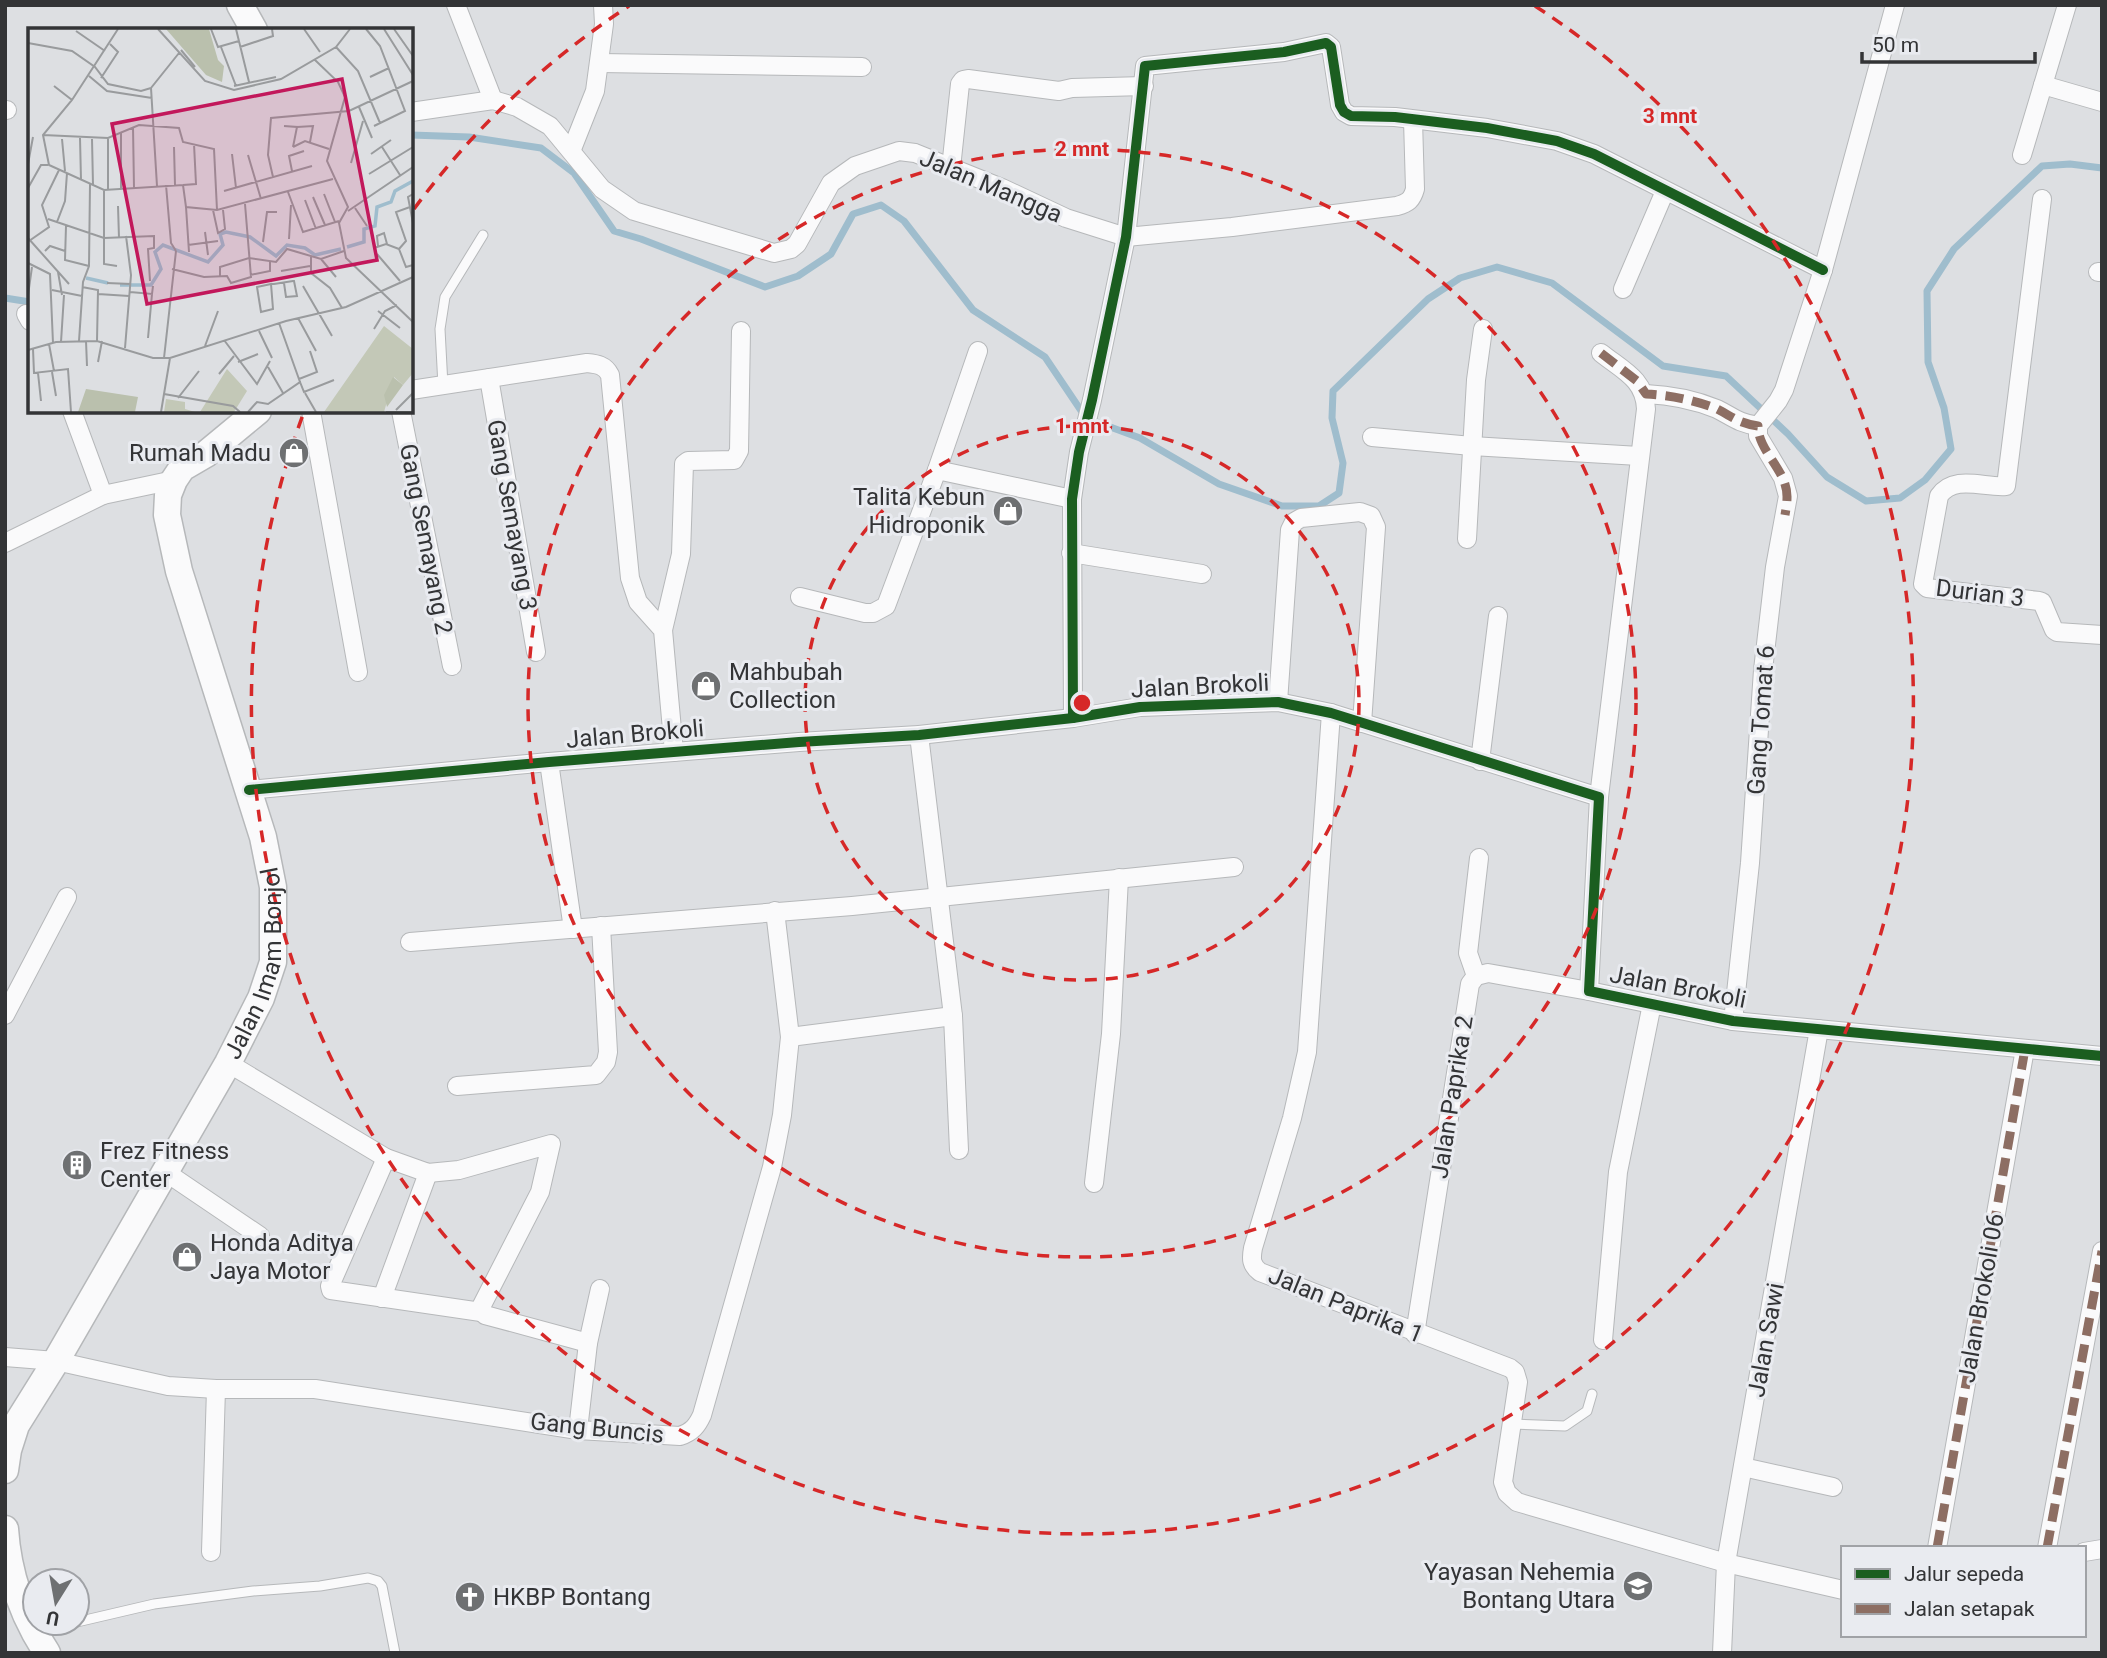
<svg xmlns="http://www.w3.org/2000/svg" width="2107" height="1658" viewBox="0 0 2107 1658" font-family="Roboto,sans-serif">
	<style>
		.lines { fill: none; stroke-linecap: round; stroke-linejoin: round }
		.stream { stroke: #9fbdcd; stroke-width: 7 }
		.lane-casing { stroke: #b6b8ba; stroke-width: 11 }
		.street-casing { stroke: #b6b8ba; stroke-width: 20 }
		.secondary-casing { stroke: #b6b8ba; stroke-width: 29 }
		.lane { stroke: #fafafb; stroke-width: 9 }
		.street { stroke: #fafafb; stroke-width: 18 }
		.secondary { stroke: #fafafb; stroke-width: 26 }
		.quiet { stroke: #8d6e63; stroke-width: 9; stroke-dasharray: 18 9; stroke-linecap: butt }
		.cycleway-casing { stroke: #e9ebf0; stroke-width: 15 }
		.cycleway { stroke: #1b5e20; stroke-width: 10 }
		.ring { fill: none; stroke: #d62828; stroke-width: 3.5; stroke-dasharray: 12 9 }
		.labels { text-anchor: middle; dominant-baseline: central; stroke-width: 6; stroke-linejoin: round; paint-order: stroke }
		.street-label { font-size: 24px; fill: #333436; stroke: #e9ebf0 }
		.poi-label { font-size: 24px; fill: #333436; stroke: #e9ebf0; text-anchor: start }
		.inset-river { fill: none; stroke: #9fbdcd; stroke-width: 3.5 }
		.inset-road { fill: none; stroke: #999b9d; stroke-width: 2 }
		.view { fill: #c2185b; fill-opacity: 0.15; stroke: #c2185b; stroke-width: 3.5 }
		.inset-edge { fill: none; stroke: #333436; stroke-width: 3.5 }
		.centre { fill: #d62828; stroke: #e9ebf0; stroke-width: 3.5 }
		.ring-label { font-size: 21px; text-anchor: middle; font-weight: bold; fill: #d62828; stroke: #e9ebf0; stroke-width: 6; stroke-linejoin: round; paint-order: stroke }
	</style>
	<rect width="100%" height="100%" fill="#dddfe2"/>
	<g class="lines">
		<g class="stream">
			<polyline points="411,135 469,137 541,148 574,173 614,231 641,239 765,287 798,276 831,254 853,214 881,205 904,221 973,310 1045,357 1086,418 1140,438 1219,484 1282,506 1319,506 1339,493 1343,463 1332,418 1333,391 1428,299 1460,278 1497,267 1552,283 1663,366 1726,376 1788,434 1827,477 1866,501 1900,498 1925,480 1951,449 1944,408 1928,362 1927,291 1954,249 2042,166 2070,164 2102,168"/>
			<polyline points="5,298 30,302"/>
		</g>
		<g class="lane-casing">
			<g id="lane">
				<polyline points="443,386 440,329 445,297 483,235"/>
				<polyline points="1512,1424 1565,1426 1587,1411 1592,1394"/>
				<polyline points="77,1622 154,1604 253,1591 320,1586 368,1578 378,1581 382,1586 395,1653"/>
				<polyline points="41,1634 74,1623"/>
			</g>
		</g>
		<g class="street-casing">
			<g id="street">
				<polyline points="456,5 493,100"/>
				<polyline points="600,63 862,67"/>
				<polyline points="2043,85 2067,5"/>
				<polyline points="5,110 7,110"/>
				<path d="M411,112L493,100L517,107L550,126L602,189L634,211L774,253L791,249L797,244L831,183L855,166L899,151L915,153L1002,188L1066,218L1126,237L1232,227L1397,206C1408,203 1412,200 1415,189L1413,120"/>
				<polyline points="572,149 595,91 604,24 603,5"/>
				<polyline points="2022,155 2043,85 2102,102"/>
				<polyline points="951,168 960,84 963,80 968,79 1059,91 1072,88 1144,86"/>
				<path d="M2042,199L2006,486C1984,488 1954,474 1939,496L1923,584L1927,588L2039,601L2042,602L2054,630L2057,632L2102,635"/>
				<polyline points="2098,272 2102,272"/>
				<polyline points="1623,289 1665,191"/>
				<polyline points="26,314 30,321"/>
				<polyline points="489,378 536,652"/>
				<path d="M411,390L587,363C597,364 605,365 610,375L630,578L638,602L663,630L674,752"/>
				<path d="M1646,394C1669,395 1695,400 1717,409C1733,417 1738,423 1758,426"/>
				<polyline points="72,411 103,495"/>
				<polyline points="311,411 358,672"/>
				<polyline points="401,411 452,666"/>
				<polyline points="1758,426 1778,401 1784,390 1823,270 1895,5"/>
				<polyline points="1372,437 1472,446 1639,456"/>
				<polyline points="937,470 1072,499"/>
				<polyline points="1467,539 1476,380 1483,329"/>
				<polyline points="5,543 103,495 174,480"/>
				<polyline points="1071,553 1202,574"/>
				<polyline points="800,597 865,613 873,613 886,606 937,470 978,351"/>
				<polyline points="663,630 681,554 684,464 688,461 734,460 739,451 741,331"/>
				<polyline points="1278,702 1290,530 1294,522 1301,518 1360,512 1371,516 1376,527 1362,723"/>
				<path d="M1331,713L1307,1052L1292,1118L1253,1248C1251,1259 1251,1265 1260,1272L1510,1368L1515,1372L1518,1382L1503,1482L1507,1493L1517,1502L1726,1563L1843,1590"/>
				<polyline points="1073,718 1072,499 1079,452 1092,400 1126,237 1145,66 1284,52 1326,43 1331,47 1340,105 1344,112 1351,116 1395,117 1487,128 1557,141 1594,154 1823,270"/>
				<polyline points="919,735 953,1016 959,1150"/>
				<polyline points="1480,761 1498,616"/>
				<polyline points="549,762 573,929"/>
				<polyline points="249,790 549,762 799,742 919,735 1073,718 1140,707 1278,702 1331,713 1599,797 1589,991 1733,1021 2102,1056"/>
				<path d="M1599,797L1646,409C1645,379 1622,370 1601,353"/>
				<polyline points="410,942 852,906 1234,867"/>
				<polyline points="1476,976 1468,953 1479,858"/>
				<polyline points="5,1015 67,897"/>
				<polyline points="1733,1021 1750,863 1763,670 1775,567 1788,496 1783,478 1758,436 1758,426"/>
				<polyline points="790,1037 953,1016"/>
				<polyline points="228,1063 386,1158 428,1173 459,1170 551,1144 540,1192 480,1309 485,1315 588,1343"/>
				<polyline points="457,1086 596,1075 606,1062 608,1052 601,926"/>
				<polyline points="386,1158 330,1286 331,1290 481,1312"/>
				<polyline points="164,1171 260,1236"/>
				<polyline points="1094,1183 1111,1034 1119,878"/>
				<polyline points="382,1298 428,1173"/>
				<polyline points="1415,1334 1470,984 1476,976 1488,973 1589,991"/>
				<polyline points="1603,1340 1618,1172 1652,1004"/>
				<path d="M5,1357L56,1361L168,1386L216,1389H315L578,1430L680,1436C692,1432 697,1426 702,1415L772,1167L782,1115L790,1037L775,911"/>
				<polyline points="578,1430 588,1343 600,1289"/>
				<polyline points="1743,1467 1833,1487"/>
				<polyline points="1937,1548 2025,1049"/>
				<polyline points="2047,1548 2102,1251"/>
				<polyline points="211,1552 216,1389"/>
				<polyline points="2084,1552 2102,1549"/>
				<polyline points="1722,1653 1726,1563 1819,1029"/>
			</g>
		</g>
		<g class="secondary-casing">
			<g id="secondary">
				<polyline points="240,5 254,30"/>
				<path id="s1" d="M5,1470L8,1450L16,1425L56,1361L228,1063L261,998L273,962V887L263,837L179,571L167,515L168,495L174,480L182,468L206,454L258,411"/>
				<path d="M5,1529C8,1574 22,1615 47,1653"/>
			</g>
		</g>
		<use href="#lane" class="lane"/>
		<use href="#street" class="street"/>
		<use href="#secondary" class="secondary"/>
		<g class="quiet">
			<path d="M1601,353L1637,381L1646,394C1669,395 1695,400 1717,409C1733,417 1738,423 1758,426C1758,452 1788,470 1787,498C1787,503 1786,509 1785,515"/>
			<polyline points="1937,1548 2025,1049"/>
			<polyline points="2047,1548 2102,1251"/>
		</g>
		<g class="cycleway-casing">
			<g id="cycleway">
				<polyline points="1073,718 1072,499 1079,452 1092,400 1126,237 1145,66 1284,52 1326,43 1331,47 1340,105 1344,112 1351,116 1395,117 1487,128 1557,141 1594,154 1823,270"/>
				<polyline points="249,790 549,762 799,742 919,735 1073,718 1140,707 1278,702 1331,713 1599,797 1589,991 1733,1021 2102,1056"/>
			</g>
		</g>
		<use href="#cycleway" class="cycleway"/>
	</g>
	<g class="ring">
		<circle cx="1082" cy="703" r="277"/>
		<circle cx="1082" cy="703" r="554"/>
		<path d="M414 209A831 831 0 0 1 629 6M1535 6A831 831 0 1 1 304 412"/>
	</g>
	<defs>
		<g id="shop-disc" transform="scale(1.575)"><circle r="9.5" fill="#6e7072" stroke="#e9ebf0"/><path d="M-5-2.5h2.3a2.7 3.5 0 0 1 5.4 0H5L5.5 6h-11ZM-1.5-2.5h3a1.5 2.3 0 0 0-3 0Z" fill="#fff"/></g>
		<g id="building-disc" transform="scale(1.575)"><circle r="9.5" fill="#6e7072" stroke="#e9ebf0"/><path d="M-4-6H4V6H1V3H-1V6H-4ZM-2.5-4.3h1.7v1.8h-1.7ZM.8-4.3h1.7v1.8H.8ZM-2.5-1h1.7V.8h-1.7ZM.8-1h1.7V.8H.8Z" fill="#fff"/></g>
		<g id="school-disc" transform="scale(1.575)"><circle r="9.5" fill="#6e7072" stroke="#e9ebf0"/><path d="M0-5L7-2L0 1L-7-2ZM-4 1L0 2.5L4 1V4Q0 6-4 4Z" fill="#fff"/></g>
		<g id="church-disc" transform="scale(1.575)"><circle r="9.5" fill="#6e7072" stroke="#e9ebf0"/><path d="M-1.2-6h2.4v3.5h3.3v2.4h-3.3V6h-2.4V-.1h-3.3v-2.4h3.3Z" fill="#fff"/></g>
	</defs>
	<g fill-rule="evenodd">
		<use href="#shop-disc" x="294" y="453"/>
		<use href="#shop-disc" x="1008" y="511"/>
		<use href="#shop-disc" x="706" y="686"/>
		<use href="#building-disc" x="77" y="1165"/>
		<use href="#shop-disc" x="187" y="1257"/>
		<use href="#school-disc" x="1638" y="1586"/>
		<use href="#church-disc" x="470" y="1597"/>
	</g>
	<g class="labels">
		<g class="street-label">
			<text transform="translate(991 186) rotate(23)">Jalan Mangga</text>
			<text transform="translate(512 515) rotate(80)">Gang Semayang 3</text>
			<text transform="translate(426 539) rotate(79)">Gang Semayang 2</text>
			<text transform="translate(1980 593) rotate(7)">Durian 3</text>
			<text transform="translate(1200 686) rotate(-3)">Jalan Brokoli</text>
			<text transform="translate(1761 720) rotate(-86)">Gang Tomat 6</text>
			<text transform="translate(635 734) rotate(-5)">Jalan Brokoli</text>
			<text stroke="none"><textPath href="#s1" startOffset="572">Jalan Imam Bonjol</textPath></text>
			<text transform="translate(1678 987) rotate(11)">Jalan Brokoli</text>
			<text transform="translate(1452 1097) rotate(-81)">Jalan Paprika 2</text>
			<text transform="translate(1981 1298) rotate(-80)">Jalan Brokoli 06</text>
			<text transform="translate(1346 1305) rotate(22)">Jalan Paprika 1</text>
			<text transform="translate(1766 1340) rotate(-80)">Jalan Sawi</text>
			<text transform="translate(597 1428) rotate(6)">Gang Buncis</text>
		</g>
		<g class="poi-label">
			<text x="271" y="453" text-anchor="end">Rumah Madu</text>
			<text x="985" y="497" text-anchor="end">Talita Kebun<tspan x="985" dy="28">Hidroponik</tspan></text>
			<text x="729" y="672">Mahbubah<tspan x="729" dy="28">Collection</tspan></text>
			<text x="100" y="1151">Frez Fitness<tspan x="100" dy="28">Center</tspan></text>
			<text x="210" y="1243">Honda Aditya<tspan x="210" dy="28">Jaya Motor</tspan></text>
			<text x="1615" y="1572" text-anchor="end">Yayasan Nehemia<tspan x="1615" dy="28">Bontang Utara</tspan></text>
			<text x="493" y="1597">HKBP Bontang</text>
		</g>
	</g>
	<g transform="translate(28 28)">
		<rect width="385" height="385" fill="#dddfe2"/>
		<path d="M356,298L385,321V345L375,357L366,349L356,384H296ZM199,341L219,363L206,384H172ZM138,371L157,374V381L167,384H136Z" fill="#c3c8b7"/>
		<path d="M138,1H181L190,32L196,38L194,54L178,47ZM365,349L375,357L359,379L356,367ZM58,361L110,369L107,384H50Z" fill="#bac0ad"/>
		<path class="inset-river" d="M319,219L336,214V201L347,198L349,179L363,174L367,163L385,153M58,250L80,255M92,257H123L133,241L127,224L135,217L180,234L195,217L192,206L198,204L222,209L248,228L259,217L277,220L287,227L313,221"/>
		<path class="inset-road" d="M90,1L44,72L15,107L21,137L76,162L155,157L158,179L189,182L305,151M130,1L177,53L206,62L253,51L308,19L322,1M183,1L190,19L211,13M208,1L221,54M276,1L292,24M338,1L352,18L377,83L346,98M356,1L385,47M366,1L385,28M48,3L77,23M0,15L44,23L67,39L80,56L113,63L123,60M193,19L208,58M212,19L245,8L244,1M308,19L330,43L352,95M153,22L167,39M287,32L310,54L317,69L299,133L320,179L311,195L318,230L385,294M61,48L79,63L124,70M342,49L361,40M73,50L90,24L82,16M26,58L44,72M206,58L248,49M331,79L344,110M256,98L269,99L265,119M105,99L106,160M269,99L285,98L282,114M93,105V161M15,107L80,110L111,97L151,100L155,114L186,121L189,182M52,110L53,152M80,110V162M34,111L37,143M64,111L65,157M146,119L147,157M265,119L277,113L301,121M354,119L372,147M204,126L208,160M343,126L363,112M220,127L233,171M323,135L335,93M0,136L5,109M264,143L261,128L276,123M341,146L385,119M245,149L240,127L243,90L321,83L385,53M138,157L143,215L148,223M155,157L168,156L166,116M129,158L123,60L151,25M0,160L13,137H20M76,162V236L89,238M196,163L284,138M260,164L275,204L311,193M296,166L307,194M385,166L380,169L385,195M285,169L297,197M277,172L288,201M90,178L91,210M158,179L161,224M327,180L339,198M185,182L190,205L197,201L195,182M320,183L385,139M20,191L76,210L126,208V220L120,221L122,253M29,194L37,173L39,145M38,198L37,232L61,238M177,204L180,227M0,210L41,256M261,211L263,177M1,213L21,199L14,177L31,142M235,214L239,184H249M160,217L190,213M350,218L349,208L356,205L359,216M346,220L358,216L371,221M371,221L378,213L368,184L382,179M371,221L378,239L385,237M17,223L22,218L37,223M349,226L372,253M283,228V245L302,260L314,280M293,231L308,249M0,235L22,246L25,315M144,241L176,249L199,248L203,255L223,249L217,176M253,243L282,238M30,244L34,267M222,247L242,243V234M192,249V239L221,230L248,234L259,221L293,231L316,223M79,255L103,256M243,256L245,281L233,284L229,259ZM243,256H246L265,253H266L269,268L258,269L256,255M275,258L304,308M54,259L70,262L69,313M24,262L54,268M102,264L124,266L125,258M70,266L101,268M0,267L4,239M350,283L372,300M270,290L288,323M346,301L357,283L369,277M231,303L244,330M120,310L124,266M196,312L229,356L242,333M51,313L55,254L61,238L62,156M58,313L59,338M33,314L36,267M21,316L26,343M177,318L190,283M97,320L103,247L98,208M5,321L6,345L40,341L43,384M0,322L28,314L69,313L125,330H142L258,293L318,279L385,249M136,330L148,223M70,334L74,313M210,334L230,326M240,339L255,365M24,344L28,368M10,345L13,373M191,346L206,328M271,351L289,344L282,323M272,354L276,364L306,352M277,365L288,384M136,366L205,378L212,384M150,370L171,343M368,382L385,365M133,384L142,330M220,384L229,374L240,376L272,354L251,295M358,384H385"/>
		<path class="view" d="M314,51L349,232L119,276L84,96Z"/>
		<rect width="385" height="385" class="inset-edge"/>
	</g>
	<circle cx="1082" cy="703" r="10" class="centre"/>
	<g class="ring-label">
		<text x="1670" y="123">3 mnt</text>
		<text x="1082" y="156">2 mnt</text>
		<text x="1082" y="433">1 mnt</text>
	</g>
	<rect width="2107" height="1658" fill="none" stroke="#333436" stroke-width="14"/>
	<rect x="1841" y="1546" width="245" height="91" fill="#e9ebf0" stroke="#a0a2a6" stroke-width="2"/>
	<rect x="1855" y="1569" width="35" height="10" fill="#1b5e20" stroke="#a0a2a6" stroke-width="2"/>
	<text x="1904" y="1581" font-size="21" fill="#333436">Jalur sepeda</text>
	<rect x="1855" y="1604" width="35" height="10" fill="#8d6e63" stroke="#a0a2a6" stroke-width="2"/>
	<text x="1904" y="1616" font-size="21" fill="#333436">Jalan setapak</text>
	<g transform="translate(56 1602) rotate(191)"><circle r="33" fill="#e9ebf0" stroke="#a0a2a6" stroke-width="2"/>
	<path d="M0-5L12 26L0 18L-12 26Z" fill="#6e7072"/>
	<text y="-10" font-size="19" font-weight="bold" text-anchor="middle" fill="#333436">U</text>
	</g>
	<path d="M1862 52v10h173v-10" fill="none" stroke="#333436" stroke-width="3.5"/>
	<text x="1872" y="52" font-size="21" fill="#333436" stroke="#e9ebf0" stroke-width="5" paint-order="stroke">50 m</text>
</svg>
